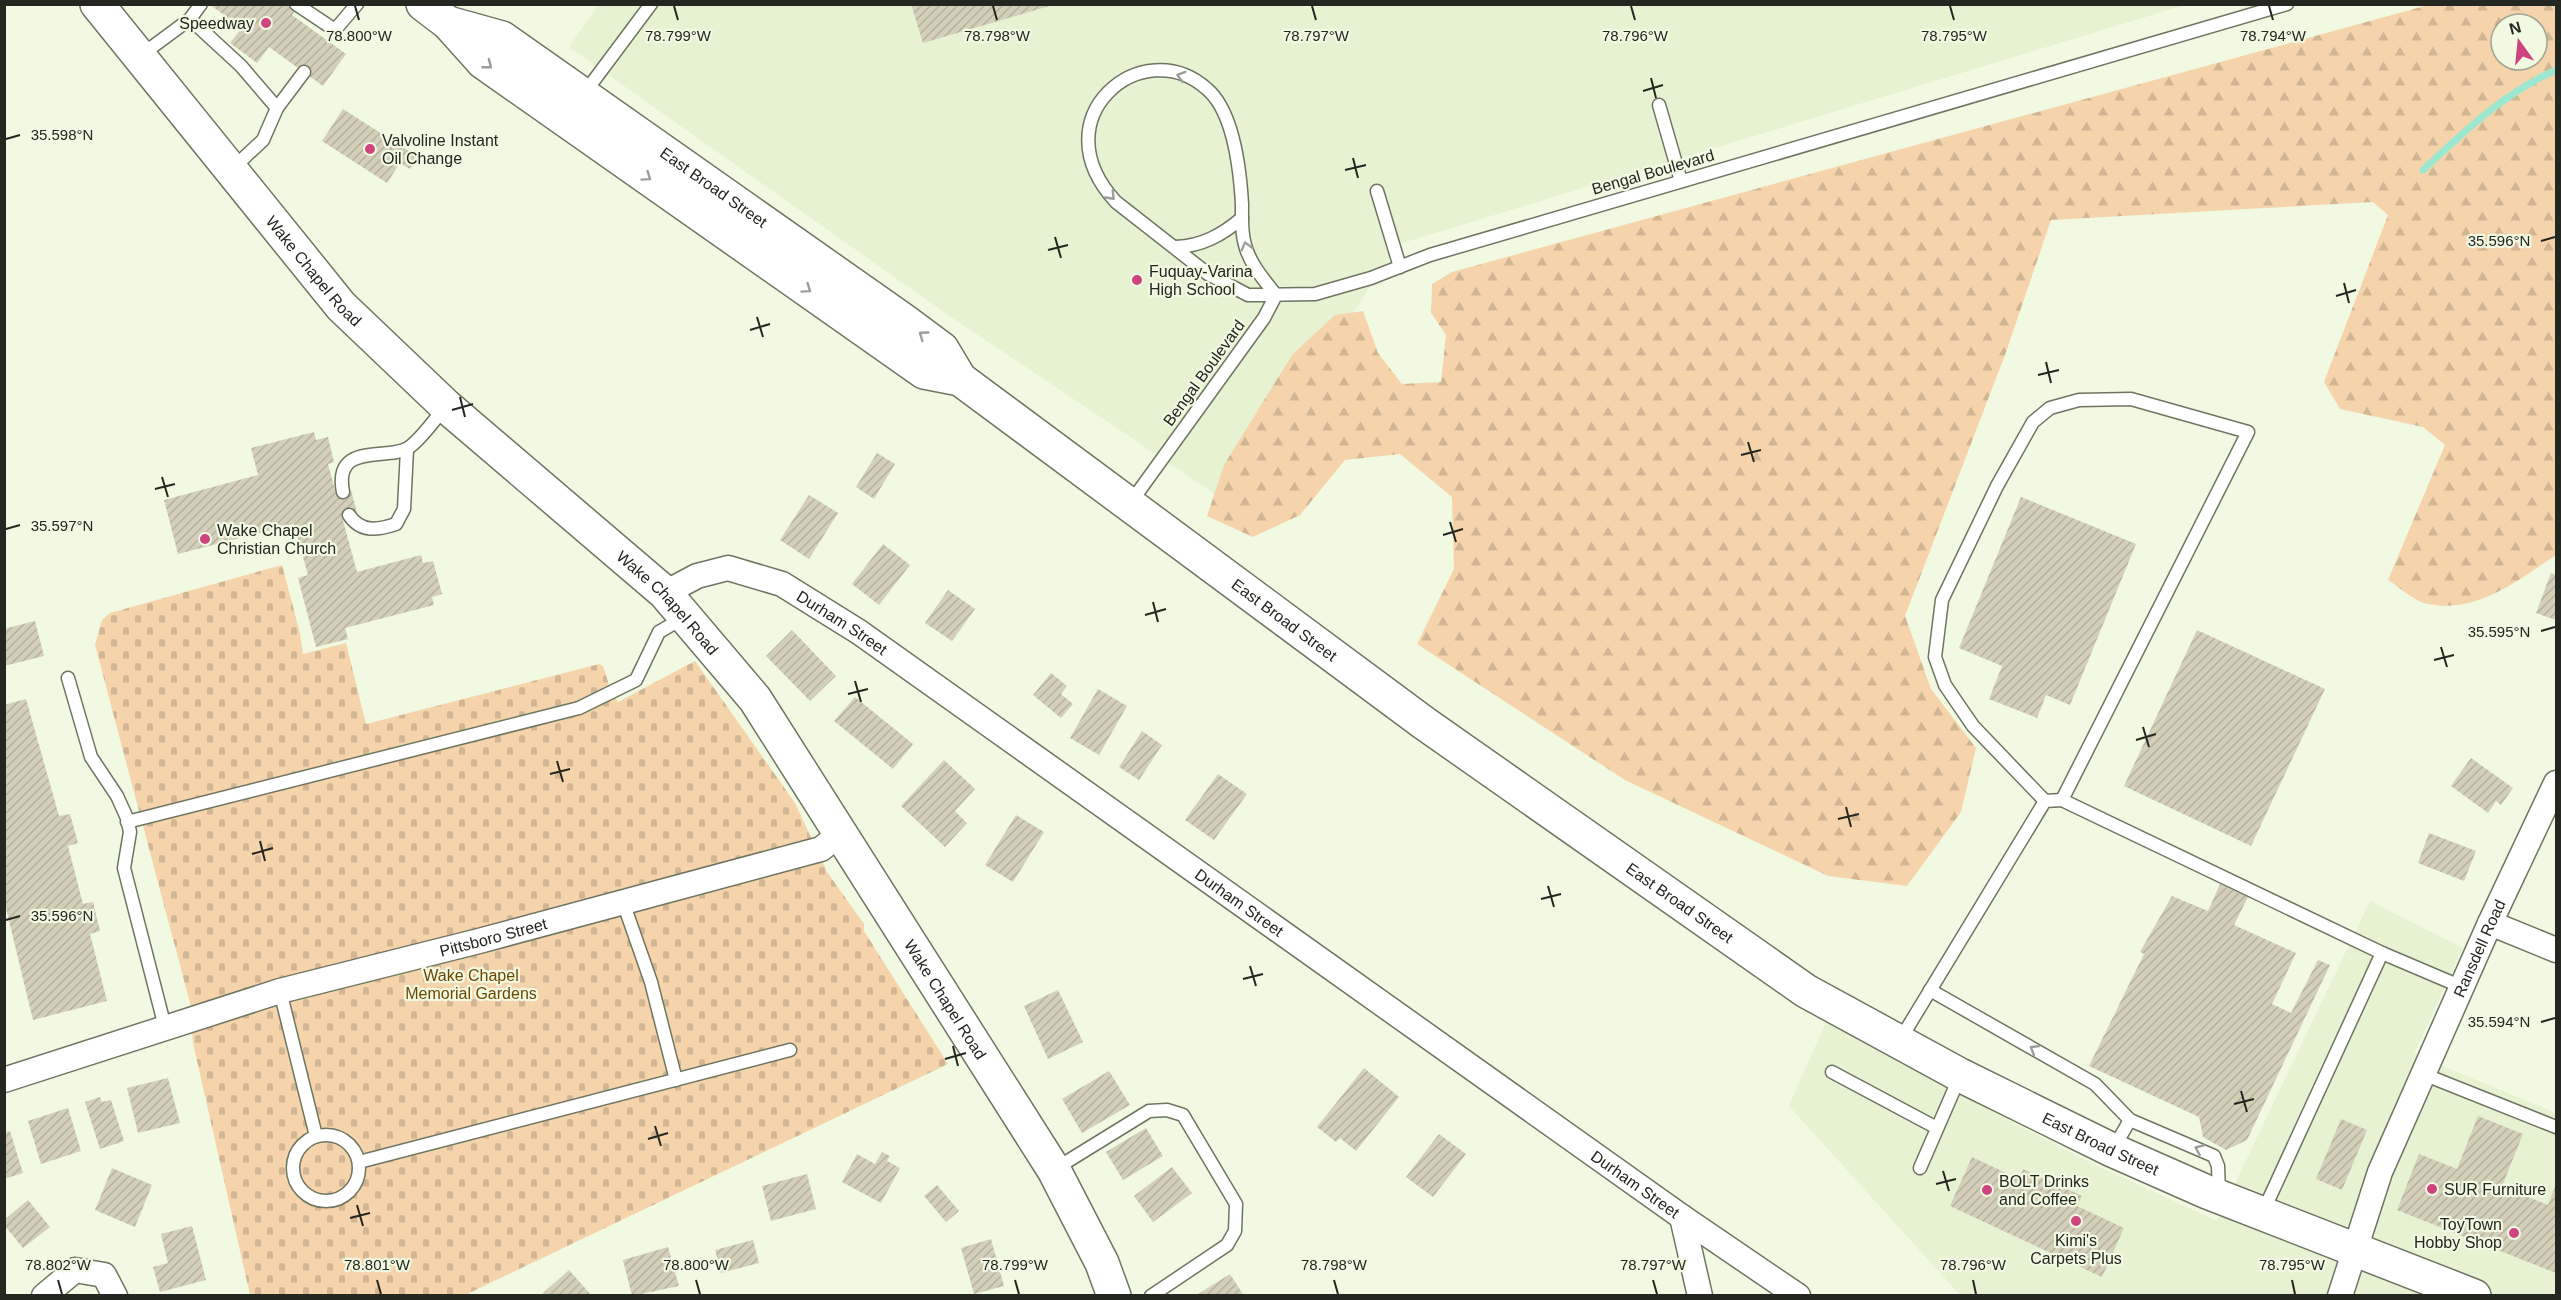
<svg xmlns="http://www.w3.org/2000/svg" width="2561" height="1300" viewBox="0 0 2561 1300" font-family="Helvetica,sans-serif">
	<style>
		.built { fill: #e7f2d3 }
		.forest { fill: url(#forest-firs); fill-rule: evenodd }
		.cemetery { fill: url(#cemetery-stones) }
		.lines { fill: none; stroke-linecap: round; stroke-linejoin: round }
		.stream { stroke: #9be7d0; stroke-width: 7 }
		.building { fill: url(#building-hatch) }
		.service-casing { stroke: #6e7561; stroke-width: 15 }
		.minor-casing { stroke: #6e7561; stroke-width: 27 }
		.secondary-casing { stroke: #6e7561; stroke-width: 36 }
		.service { stroke: #fff; stroke-width: 12 }
		.minor { stroke: #fff; stroke-width: 24 }
		.secondary { stroke: #fff; stroke-width: 33 }
		.oneway { stroke: #9c9e9a }
		.ticks { fill: none; stroke: #24271f; stroke-width: 2 }
		.poi-dot { fill: #ce447e; stroke: #f1f9e2; stroke-width: 2 }
		.labels { text-anchor: middle; dominant-baseline: central; stroke-width: 4.5; stroke-linejoin: round; paint-order: stroke }
		.poi-label { font-size: 16px; fill: #24271f; stroke: #f1f9e2; text-anchor: start }
		.street-label { font-size: 16px; fill: #24271f; stroke: #f1f9e2 }
		.park-label { font-size: 16px; fill: #6e4703; stroke: #f1f9e2 }
		.ticks-label { font-size: 15px; text-anchor: middle; fill: #24271f; stroke: #f1f9e2; stroke-width: 4.5; stroke-linejoin: round; paint-order: stroke }
	</style>
	<defs>
		<pattern id="forest-firs" width="22" height="20" patternUnits="userSpaceOnUse" patternTransform="scale(1.5)"><rect width="22" height="20" fill="#f5d4ac"/><path d="M5 1l3.5 6h-7zM16 11l3.5 6h-7z" fill="#d2b694"/></pattern>
		<pattern id="cemetery-stones" width="16" height="16" patternUnits="userSpaceOnUse" patternTransform="scale(1.5)"><rect width="16" height="16" fill="#f5d4ac"/><path d="M2 7V4a2 2 0 0 1 4 0v3zM10 15v-3a2 2 0 0 1 4 0v3z" fill="#d2b694"/></pattern>
		<pattern id="building-hatch" width="6" height="6" patternUnits="userSpaceOnUse" patternTransform="scale(1.5)"><rect width="6" height="6" fill="#d4cfb8"/><path d="M-1 1l2-2M0 6l6-6M5 7l2-2" fill="none" stroke="#b6b29e"/></pattern>
	</defs>
	<rect width="100%" height="100%" fill="#f1f9e2"/>
	<g class="built">
		<polygon points="599,4 2185,5 1399,244 1227,502 948,315 569,47"/>
		<polygon points="2370,901 2463,948 2414,1054 2556,1113 2556,1295 1960,1295 1789,1106 1828,1017 1932,1080 2081,1158 2217,1221"/>
	</g>
	<path class="forest" d="M2432,4L2556,5V555C2517,581 2474,616 2424,603C2412,599 2399,587 2388,580L2445,445L2423,427L2340,409L2324,382L2388,215L2373,202L2051,220L2005,355L1905,616L1931,689L1976,748L1961,812L1907,886L1828,876L1625,780L1417,644L1454,569L1452,497L1400,454L1345,460L1300,515L1253,537L1207,516L1224,465L1292,355L1335,315L1363,311L1378,353L1402,384L1441,382L1446,335L1431,313L1432,284L1452,272ZM2501,24H2537V60H2501Z"/>
	<polygon class="cemetery" points="282,565 300,633 303,654 346,643 366,724 599,664 603,666 609,685 618,702 695,661 795,803 827,872 864,924 864,931 948,1064 465,1295 250,1295 193,1043 190,1003 95,645 102,620 110,613"/>
	<g class="lines">
		<path class="stream" d="M2423,170C2465,131 2504,93 2556,70"/>
	</g>
	<g class="building">
		<polygon points="209,4 285,4 295,11 292,15 346,54 323,86 269,47 257,63 230,43 242,28"/>
		<polygon points="911,4 1053,4 1053,5 923,43"/>
		<polygon points="343,109 418,157 410,169 400,163 387,183 322,141"/>
		<polygon points="314,432 316,440 328,437 334,462 328,464 336,494 351,490 357,513 342,517 357,572 421,555 423,563 433,561 442,594 432,597 434,605 345,628 348,639 316,647 298,578 308,575 294,524 178,554 164,500 258,475 251,448"/>
		<polygon points="877,453 895,464 874,499 856,487"/>
		<polygon points="809,495 838,513 809,559 780,540"/>
		<polygon points="2021,497 2136,544 2070,705 2046,695 2037,718 1989,699 2002,666 1959,648"/>
		<polygon points="883,544 910,565 879,605 852,584"/>
		<polygon points="2551,573 2556,575 2556,620 2536,613"/>
		<polygon points="948,590 975,609 952,641 925,623"/>
		<polygon points="35,621 44,656 4,666 4,629"/>
		<polygon points="792,630 836,676 810,701 766,656"/>
		<polygon points="2197,630 2325,689 2251,846 2124,786"/>
		<polygon points="1051,673 1067,686 1061,694 1073,704 1061,718 1033,695"/>
		<polygon points="1098,689 1127,706 1099,755 1070,738"/>
		<polygon points="855,697 913,744 893,769 834,721"/>
		<polygon points="26,699 59,816 70,814 78,843 68,846 83,904 93,902 100,931 90,934 107,1001 33,1020 4,900 4,705"/>
		<polygon points="1142,731 1162,745 1139,780 1119,767"/>
		<polygon points="2471,758 2513,788 2501,805 2496,801 2488,813 2451,786"/>
		<polygon points="944,760 975,789 955,811 967,823 945,847 901,806"/>
		<polygon points="1218,774 1247,794 1214,840 1185,820"/>
		<polygon points="1016,815 1044,832 1013,882 985,865"/>
		<polygon points="2429,833 2476,851 2464,881 2418,863"/>
		<polygon points="2220,884 2248,897 2234,925 2296,953 2272,1004 2291,1013 2318,960 2330,965 2247,1140 2226,1150 2203,1137 2199,1117 2089,1066 2144,954 2140,952 2172,896 2208,911"/>
		<polygon points="1058,990 1083,1042 1048,1059 1024,1006"/>
		<polygon points="1364,1068 1399,1097 1356,1151 1340,1138 1336,1142 1317,1127"/>
		<polygon points="1109,1071 1130,1105 1082,1133 1062,1099"/>
		<polygon points="168,1078 180,1123 138,1133 127,1088"/>
		<polygon points="100,1097 102,1102 111,1100 124,1141 100,1149 85,1102"/>
		<polygon points="68,1108 81,1151 41,1164 28,1121"/>
		<polygon points="2478,1116 2523,1134 2502,1186 2548,1205 2556,1184 2556,1273 2397,1210 2419,1154 2457,1169"/>
		<polygon points="2341,1119 2367,1130 2342,1190 2316,1179"/>
		<polygon points="1146,1128 1163,1156 1123,1180 1106,1152"/>
		<polygon points="10,1131 23,1173 4,1179 4,1133"/>
		<polygon points="1439,1134 1466,1154 1433,1197 1406,1177"/>
		<polygon points="882,1152 890,1156 887,1161 900,1168 881,1203 842,1182 857,1154 875,1164"/>
		<polygon points="1972,1157 2019,1179 2023,1169 2082,1196 2077,1206 2124,1228 2102,1277 1950,1206"/>
		<polygon points="1172,1167 1192,1193 1153,1222 1134,1196"/>
		<polygon points="112,1168 152,1185 135,1227 95,1210"/>
		<polygon points="807,1174 816,1209 771,1221 762,1186"/>
		<polygon points="937,1185 959,1211 946,1222 924,1196"/>
		<polygon points="28,1200 50,1227 23,1248 4,1225 4,1220"/>
		<polygon points="192,1226 206,1280 160,1292 153,1267 168,1263 161,1234"/>
		<polygon points="991,1239 1004,1286 974,1294 961,1248"/>
		<polygon points="753,1240 759,1263 721,1273 715,1250"/>
		<polygon points="668,1247 679,1286 632,1296 623,1260"/>
		<polygon points="569,1270 592,1296 545,1296 543,1293"/>
		<polygon points="1230,1274 1244,1296 1195,1296"/>
	</g>
	<g class="lines">
		<g class="service-casing">
			<g id="service">
				<polyline points="296,4 335,30 357,4"/>
				<polyline points="190,19 201,4"/>
				<polyline points="140,56 190,19 241,66 277,108 263,140 231,170"/>
				<polyline points="583,95 651,4"/>
				<polyline points="1659,105 1681,181"/>
				<polyline points="277,108 304,72"/>
				<polyline points="1377,191 1400,267"/>
				<path d="M1176,247C1202,246 1222,235 1242,218"/>
				<path d="M1276,295C1264,280 1250,264 1245,245C1241,232 1242,218 1242,204C1240,170 1234,112 1207,89C1143,31 1038,118 1116,202L1208,274L1248,295L1315,294L1371,278L1430,255L2287,4"/>
				<path d="M343,492C333,441 388,461 408,448C422,439 434,419 446,407"/>
				<polyline points="1131,502 1264,318 1276,295"/>
				<path d="M349,515C361,533 378,530 396,524L404,509L407,449"/>
				<polyline points="68,678 91,757 117,796 127,818 130,832 124,868 165,1027"/>
				<polyline points="2045,801 1973,726 1945,685 1935,657 1942,600 1997,486 2033,422 2050,408 2079,400 2131,399 2248,432 2062,800"/>
				<polyline points="127,822 579,708 636,680 659,632 683,618"/>
				<polyline points="623,902 651,982 676,1080"/>
				<polyline points="1930,990 2095,1084 2130,1120 2214,1156 2218,1166 2219,1193"/>
				<polyline points="280,991 316,1136"/>
				<polyline points="1900,1040 2045,801 2062,800 2382,953"/>
				<polyline points="1832,1072 1937,1128"/>
				<polyline points="2423,1074 2556,1127"/>
				<circle cx="326" cy="1168" r="33"/>
				<polyline points="2113,1149 2130,1120"/>
				<polyline points="359,1162 790,1050"/>
				<polyline points="1920,1168 1960,1076"/>
				<polyline points="1055,1169 1149,1111 1167,1110 1183,1115 1236,1204 1235,1231 1227,1245 1151,1296"/>
				<polyline points="2263,1212 2382,953 2462,987"/>
			</g>
		</g>
		<g class="minor-casing">
			<g id="minor">
				<path id="s1" d="M665,593L697,576L728,568L782,584L859,632L1682,1217L1798,1296"/>
				<polyline points="2490,923 2556,950"/>
				<path id="s2" d="M4,1080L280,991L479,941L821,849L840,834"/>
				<polyline points="1682,1217 1700,1296"/>
				<polyline points="44,1296 75,1270 104,1275 115,1296"/>
				<path id="s3" d="M2340,1296L2380,1172L2490,923L2556,783"/>
			</g>
		</g>
		<g class="secondary-casing">
			<g id="secondary">
				<path id="s4" d="M97,4L341,306L446,406L665,593L755,699L1054,1170L1102,1263L1114,1296"/>
				<polyline points="423,4 448,23 483,62 924,372 960,379"/>
				<path id="s5" d="M448,23L502,38L903,320L942,349L960,379L1424,723L1806,991L1960,1075L2112,1150L2207,1192L2474,1296"/>
			</g>
		</g>
		<use href="#service" class="service"/>
		<use href="#minor" class="minor"/>
		<use href="#secondary" class="secondary"/>
	</g>
	<defs><path id="oneway-chevron" d="M-2-3.5L2.5 0L-2 3.5" fill="none" stroke-width="1.6" stroke-linecap="round" stroke-linejoin="round" transform="scale(1.5)"/></defs>
	<g class="oneway">
		<use href="#oneway-chevron" transform="translate(488 65) rotate(38)"/>
		<use href="#oneway-chevron" transform="translate(1181 76) rotate(-164)"/>
		<use href="#oneway-chevron" transform="translate(647 177) rotate(35)"/>
		<use href="#oneway-chevron" transform="translate(1111 196) rotate(46)"/>
		<use href="#oneway-chevron" transform="translate(1246 246) rotate(-105)"/>
		<use href="#oneway-chevron" transform="translate(807 289) rotate(35)"/>
		<use href="#oneway-chevron" transform="translate(923 335) rotate(-144)"/>
		<use href="#oneway-chevron" transform="translate(2034 1049) rotate(-150)"/>
		<use href="#oneway-chevron" transform="translate(2199 1149) rotate(-157)"/>
	</g>
	<path class="ticks" d="M355,6L359,20M674,6L678,20M993,6L997,20M1312,6L1316,20M1631,6L1635,20M1950,6L1954,20M2269,6L2273,20M1651,78L1656,98M1643,91L1663,85M6,139L20,135M1353,158L1358,178M1345,170L1366,165M1055,237L1061,258M2541,241L2555,237M1048,250L1068,245M2344,283L2349,303M2336,296L2356,290M757,317L763,337M750,330L770,324M2046,362L2051,383M2038,375L2059,370M460,397L465,417M452,410L473,404M1748,442L1754,462M1741,455L1761,450M162,477L168,497M155,489L175,484M1450,522L1456,542M6,529L20,525M1443,535L1463,529M1153,602L1158,622M1145,615L1166,609M2541,631L2555,627M2441,647L2447,667M2434,660L2454,655M855,681L861,702M848,694L868,689M2143,727L2149,747M2136,740L2156,734M557,761L563,782M550,774L570,769M1846,807L1851,827M1838,819L1859,814M260,841L265,861M252,854L273,848M1548,886L1554,907M1541,899L1561,894M6,920L20,916M1250,966L1256,986M1243,979L1263,974M2541,1022L2555,1018M953,1046L958,1066M945,1059L966,1053M2241,1091L2247,1112M2234,1104L2254,1099M655,1126L661,1146M648,1139L668,1133M1943,1171L1949,1191M1936,1184L1956,1179M357,1205L363,1226M350,1218L370,1213M58,1280L62,1294M377,1280L381,1294M696,1280L700,1294M1015,1280L1019,1294M1334,1280L1338,1294M1653,1280L1657,1294M1973,1280L1976,1294M2292,1280L2295,1294"/>
	<g class="poi-dot">
		<circle cx="266" cy="23" r="6"/>
		<circle cx="370" cy="149" r="6"/>
		<circle cx="1137" cy="280" r="6"/>
		<circle cx="205" cy="539" r="6"/>
		<circle cx="2432" cy="1189" r="6"/>
		<circle cx="1987" cy="1190" r="6"/>
		<circle cx="2076" cy="1221" r="6"/>
		<circle cx="2514" cy="1233" r="6"/>
	</g>
	<g class="labels">
		<g class="poi-label">
			<text x="254" y="23" text-anchor="end">Speedway</text>
			<text x="382" y="140">Valvoline Instant<tspan x="382" dy="18">Oil Change</tspan></text>
			<text x="1149" y="271">Fuquay-Varina<tspan x="1149" dy="18">High School</tspan></text>
			<text x="217" y="530">Wake Chapel<tspan x="217" dy="18">Christian Church</tspan></text>
			<text x="1999" y="1181">BOLT Drinks<tspan x="1999" dy="18">and Coffee</tspan></text>
			<text x="2444" y="1189">SUR Furniture</text>
			<text x="2502" y="1224" text-anchor="end">ToyTown<tspan x="2502" dy="18">Hobby Shop</tspan></text>
			<text x="2076" y="1240" text-anchor="middle">Kimi's<tspan x="2076" dy="18">Carpets Plus</tspan></text>
		</g>
		<g class="street-label">
			<text transform="translate(1653 172) rotate(-16)">Bengal Boulevard</text>
			<text stroke="none"><textPath href="#s5" startOffset="315">East Broad Street</textPath></text>
			<text stroke="none"><textPath href="#s4" startOffset="344">Wake Chapel Road</textPath></text>
			<text transform="translate(1204 373) rotate(-54)">Bengal Boulevard</text>
			<text stroke="none"><textPath href="#s4" startOffset="830">Wake Chapel Road</textPath></text>
			<text stroke="none"><textPath href="#s5" startOffset="1034">East Broad Street</textPath></text>
			<text stroke="none"><textPath href="#s1" startOffset="196">Durham Street</textPath></text>
			<text stroke="none"><textPath href="#s1" startOffset="682">Durham Street</textPath></text>
			<text stroke="none"><textPath href="#s5" startOffset="1520">East Broad Street</textPath></text>
			<text stroke="none"><textPath href="#s2" startOffset="510">Pittsboro Street</textPath></text>
			<text stroke="none"><textPath href="#s3" startOffset="375">Ransdell Road</textPath></text>
			<text stroke="none"><textPath href="#s4" startOffset="1316">Wake Chapel Road</textPath></text>
			<text stroke="none"><textPath href="#s5" startOffset="2006">East Broad Street</textPath></text>
			<text stroke="none"><textPath href="#s1" startOffset="1168">Durham Street</textPath></text>
		</g>
		<g class="park-label">
			<text x="471" y="975">Wake Chapel<tspan x="471" dy="18">Memorial Gardens</tspan></text>
		</g>
	</g>
	<g class="ticks-label">
		<text x="359" y="41">78.800°W</text>
		<text x="678" y="41">78.799°W</text>
		<text x="997" y="41">78.798°W</text>
		<text x="1316" y="41">78.797°W</text>
		<text x="1635" y="41">78.796°W</text>
		<text x="1954" y="41">78.795°W</text>
		<text x="2273" y="41">78.794°W</text>
		<text x="62" y="140">35.598°N</text>
		<text x="2499" y="246">35.596°N</text>
		<text x="62" y="531">35.597°N</text>
		<text x="2499" y="637">35.595°N</text>
		<text x="62" y="921">35.596°N</text>
		<text x="2499" y="1027">35.594°N</text>
		<text x="58" y="1270">78.802°W</text>
		<text x="377" y="1270">78.801°W</text>
		<text x="696" y="1270">78.800°W</text>
		<text x="1015" y="1270">78.799°W</text>
		<text x="1334" y="1270">78.798°W</text>
		<text x="1653" y="1270">78.797°W</text>
		<text x="1973" y="1270">78.796°W</text>
		<text x="2292" y="1270">78.795°W</text>
	</g>
	<rect width="2561" height="1300" fill="none" stroke="#24271f" stroke-width="12"/>
	<g transform="translate(2519 42) rotate(345)"><circle r="28" fill="#f1f9e2" stroke="#9fa594" stroke-width="1.5"/>
	<path d="M0-4.5L10 22L0 15L-10 22Z" fill="#ce447e"/>
	<text y="-9" font-size="16" font-weight="bold" text-anchor="middle" fill="#24271f">N</text>
	</g>
</svg>
